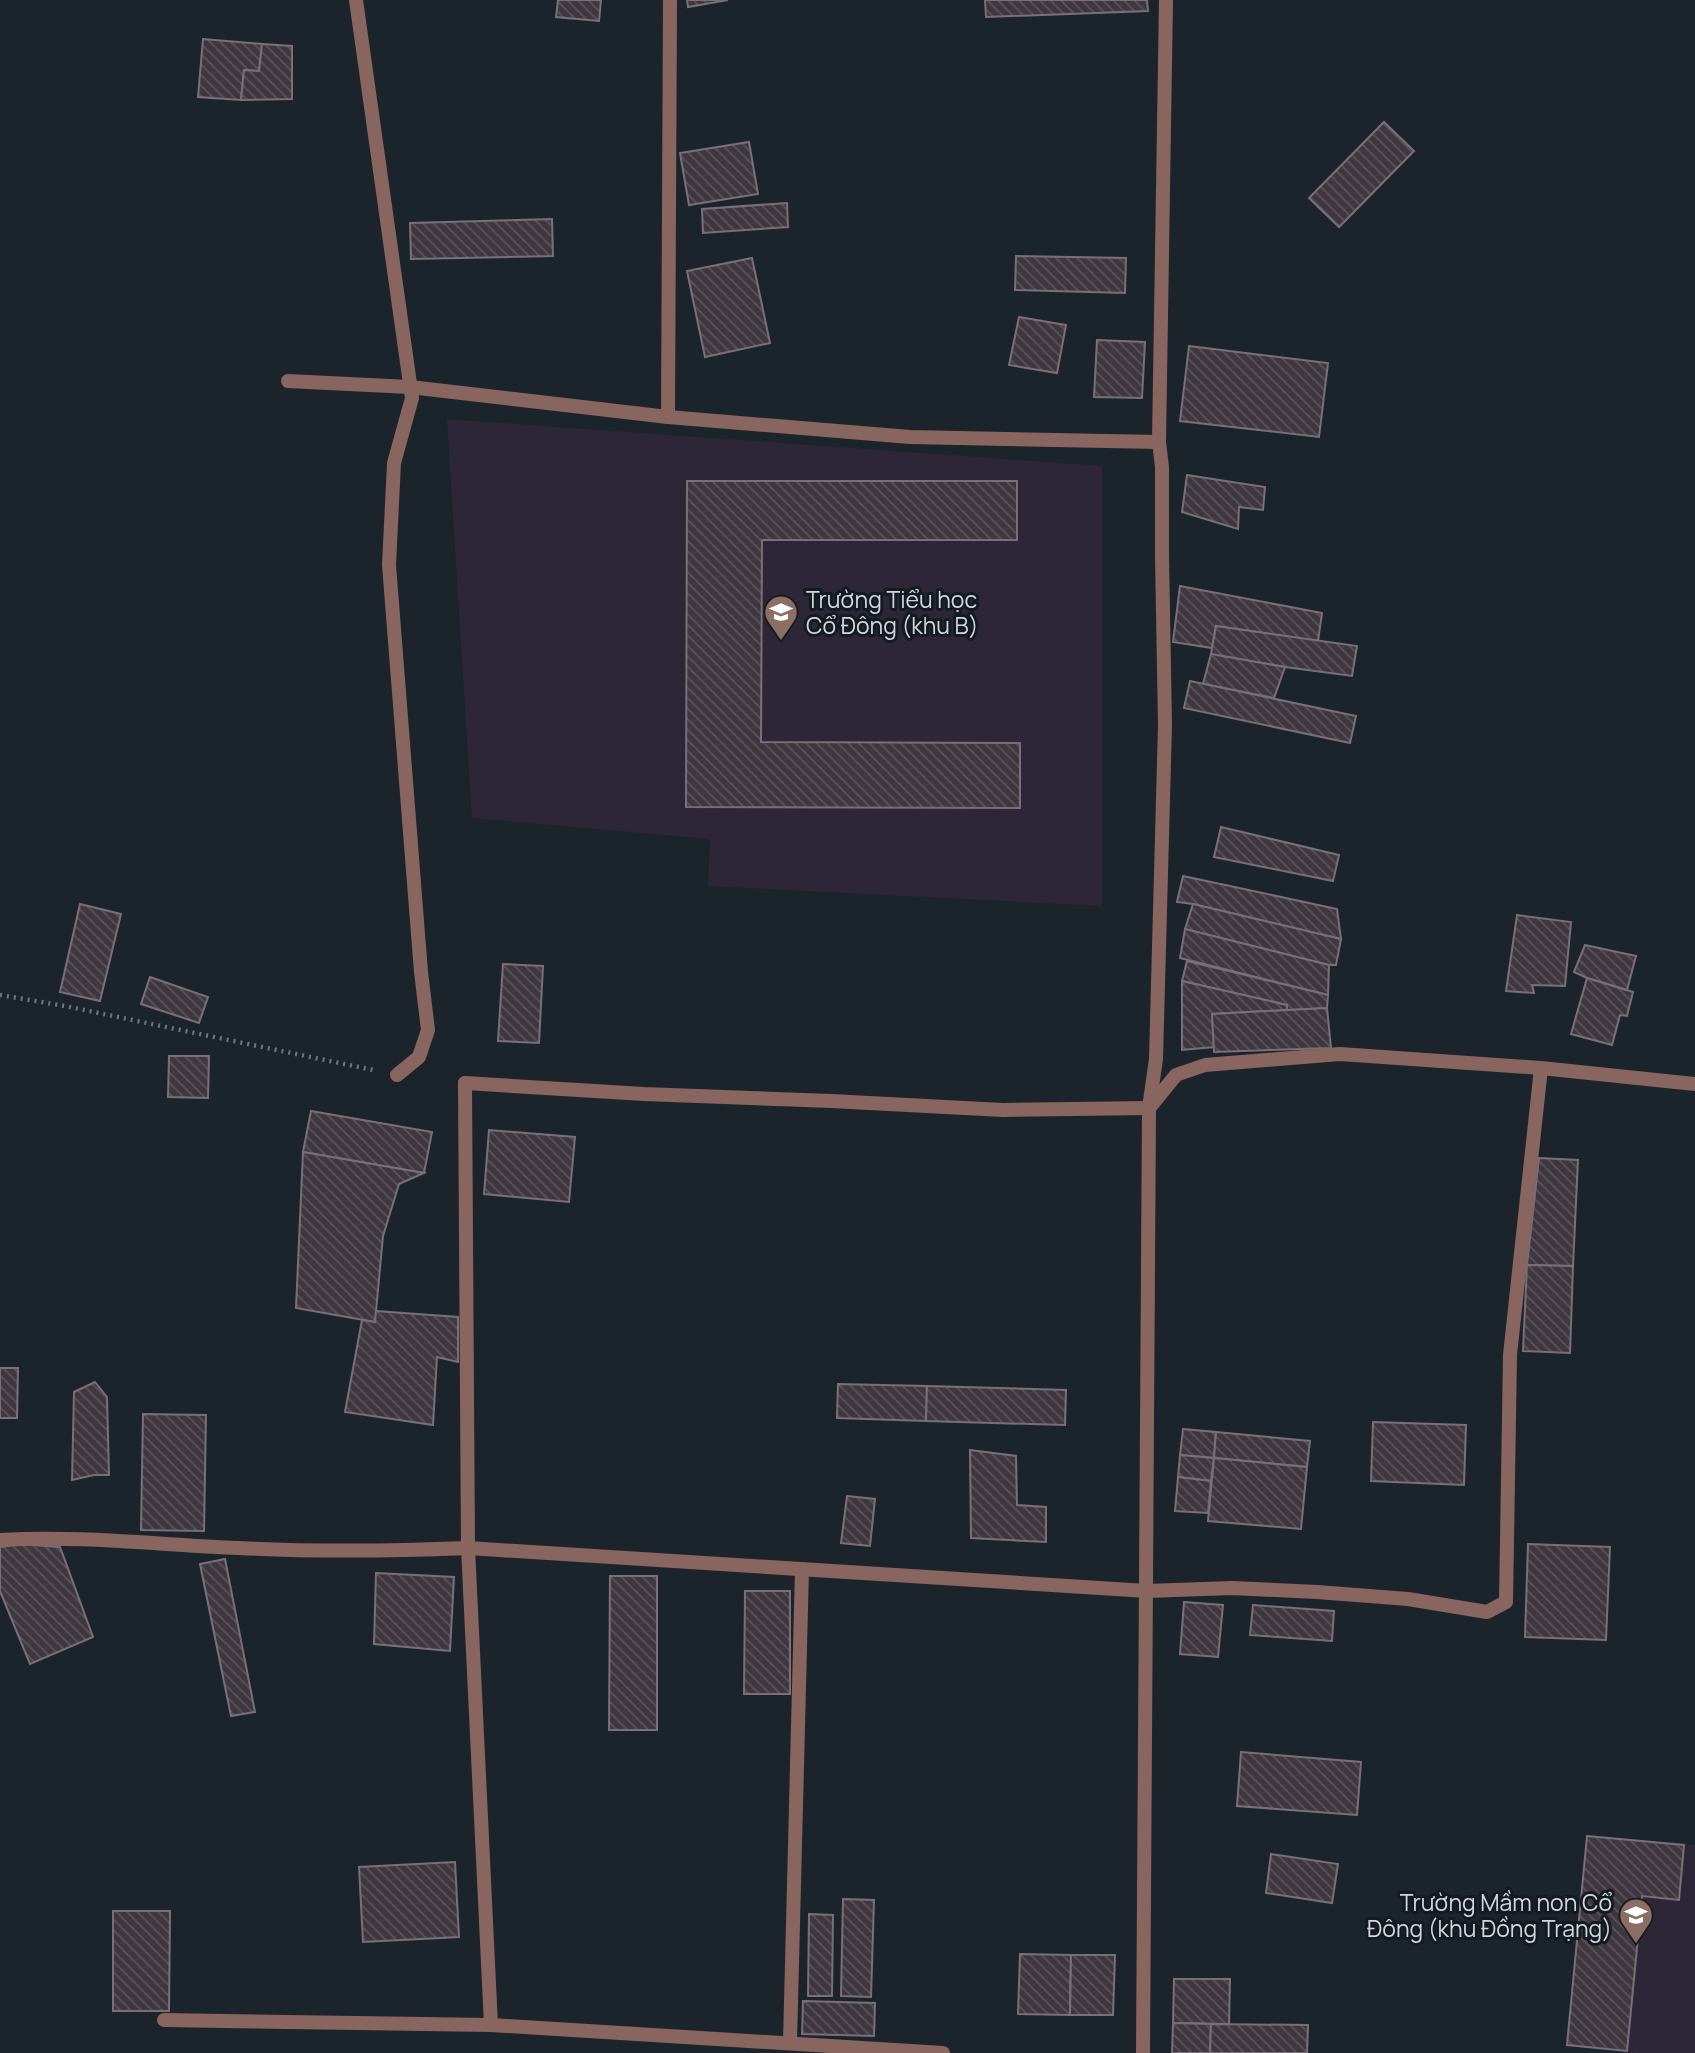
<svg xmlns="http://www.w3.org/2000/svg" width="1695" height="2053" viewBox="0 0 1695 2053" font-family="Manrope,sans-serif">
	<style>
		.education { fill: #2d2636 }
		.building { fill: url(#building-back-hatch); stroke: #796f79; stroke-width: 2 }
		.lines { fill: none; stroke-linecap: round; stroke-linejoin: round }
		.path { stroke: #6f767c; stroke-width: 4.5; stroke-dasharray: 2 5; stroke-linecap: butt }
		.lane { stroke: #896560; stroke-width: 14 }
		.street { stroke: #896560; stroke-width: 14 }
		.labels { text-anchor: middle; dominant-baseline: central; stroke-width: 6; stroke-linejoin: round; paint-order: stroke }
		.poi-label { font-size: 23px; fill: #d2d7dc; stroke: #131a21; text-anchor: start }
	</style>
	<defs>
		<pattern id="building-back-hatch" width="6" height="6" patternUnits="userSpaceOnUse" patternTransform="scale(1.75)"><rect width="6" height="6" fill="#3f373f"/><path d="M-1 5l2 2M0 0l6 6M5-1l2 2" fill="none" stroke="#5a535a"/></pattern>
	</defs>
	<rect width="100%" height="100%" fill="#1c242b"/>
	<g class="education">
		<polygon points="447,419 1102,466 1102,906 708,886 710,839 472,818"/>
		<polygon points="1587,1836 1695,1845 1695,2053 1635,2053 1567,2045"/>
	</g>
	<g class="building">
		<polygon points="558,0 601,0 599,21 556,17"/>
		<polygon points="687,0 728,0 688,7"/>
		<polygon points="985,0 1147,0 1148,11 986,17"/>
		<polygon points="203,39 262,44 259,71 244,70 241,100 198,97"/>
		<polygon points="262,44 292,46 292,99 241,100 244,70 259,71"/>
		<polygon points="1384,122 1414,151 1339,227 1309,198"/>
		<polygon points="749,142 758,194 689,205 680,153"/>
		<polygon points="787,203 788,227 703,233 702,209"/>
		<polygon points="552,219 553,256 411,259 410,223"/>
		<polygon points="1016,256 1126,258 1125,293 1015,290"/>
		<polygon points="752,258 770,343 705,357 687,271"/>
		<polygon points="1019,317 1066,325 1057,373 1009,365"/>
		<polygon points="1097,340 1145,342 1142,398 1094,397"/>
		<polygon points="1189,346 1328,363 1319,437 1180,421"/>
		<polygon points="1187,475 1265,487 1263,510 1239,507 1238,529 1182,512"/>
		<polygon points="687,481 1017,481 1017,540 762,540 761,742 1020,743 1020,808 686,807"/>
		<polygon points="1180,586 1322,613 1318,641 1216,626 1212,648 1173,642"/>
		<polygon points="1216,626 1357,646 1352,676 1285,667 1211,654"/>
		<polygon points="1211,654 1285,667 1274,698 1203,684"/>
		<polygon points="1190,681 1356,716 1350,743 1184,708"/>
		<polygon points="1221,827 1339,855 1333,881 1214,857"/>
		<polygon points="1183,876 1337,909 1341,939 1193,904 1177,902"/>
		<polygon points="80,904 121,914 100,1001 60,992"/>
		<polygon points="1193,904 1341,939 1336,965 1329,965 1185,929"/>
		<polygon points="1517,915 1571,922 1565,986 1532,985 1534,993 1506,991"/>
		<polygon points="1185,929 1329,965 1328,995 1180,958"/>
		<polygon points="1585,945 1636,956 1627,990 1587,978 1574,972"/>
		<polygon points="1187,961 1328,995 1327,1008 1287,1010 1287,1005 1182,981"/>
		<polygon points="503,964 543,966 539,1043 498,1041"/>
		<polygon points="150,977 208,997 199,1023 141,1004"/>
		<polygon points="1587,978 1633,992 1627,1016 1620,1015 1612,1045 1571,1034"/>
		<polygon points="1182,981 1287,1005 1287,1010 1212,1014 1214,1047 1182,1050"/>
		<polygon points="1327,1008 1331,1048 1214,1052 1212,1014"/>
		<polygon points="169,1056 209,1056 208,1098 168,1097"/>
		<polygon points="311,1111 432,1132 424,1173 303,1152"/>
		<polygon points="489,1130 575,1137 569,1202 484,1194"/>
		<polygon points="303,1152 424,1173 399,1184 383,1236 375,1322 296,1308"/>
		<polygon points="1539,1158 1578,1160 1573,1266 1527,1265"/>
		<polygon points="1527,1265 1573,1266 1570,1353 1523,1351"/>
		<polygon points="376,1311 458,1317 458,1362 437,1357 433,1425 345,1412 362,1320 375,1322"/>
		<polygon points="0,1368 18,1368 17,1418 0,1418"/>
		<polygon points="95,1382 107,1397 109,1475 94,1475 72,1480 74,1392"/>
		<polygon points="838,1384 927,1386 926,1421 837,1418"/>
		<polygon points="927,1386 1066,1390 1065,1425 926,1421"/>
		<polygon points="143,1414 206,1415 204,1531 141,1530"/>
		<polygon points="1373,1422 1466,1425 1464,1485 1371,1481"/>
		<polygon points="1183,1429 1216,1432 1214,1458 1180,1455"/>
		<polygon points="1216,1432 1310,1441 1307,1467 1214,1458"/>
		<polygon points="970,1450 1016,1456 1017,1505 1046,1507 1046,1542 971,1538"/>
		<polygon points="1180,1455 1214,1458 1211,1481 1178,1477"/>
		<polygon points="1214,1458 1307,1467 1301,1529 1208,1521"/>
		<polygon points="1178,1477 1211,1481 1208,1513 1175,1511"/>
		<polygon points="847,1496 875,1499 870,1546 841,1543"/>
		<polygon points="21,1544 60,1547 93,1637 30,1664 0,1591 0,1547"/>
		<polygon points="1528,1544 1610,1547 1606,1640 1525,1637"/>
		<polygon points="225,1559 255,1712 231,1716 200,1564"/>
		<polygon points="376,1573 454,1577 450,1651 374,1644"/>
		<polygon points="610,1576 657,1576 657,1730 609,1730"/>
		<polygon points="745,1591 790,1591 790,1694 744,1694"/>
		<polygon points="1184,1602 1223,1605 1218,1657 1180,1654"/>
		<polygon points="1253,1605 1334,1611 1332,1641 1250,1635"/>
		<polygon points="1241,1752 1361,1762 1357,1815 1237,1806"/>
		<polygon points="1587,1836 1684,1845 1679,1900 1642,1896 1627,2051 1567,2045"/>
		<polygon points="1271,1854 1338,1864 1332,1903 1266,1893"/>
		<polygon points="455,1862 459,1937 363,1942 359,1867"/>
		<polygon points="843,1899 874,1900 871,1997 841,1996"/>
		<polygon points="113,1911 170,1911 169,2011 113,2011"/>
		<polygon points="809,1914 833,1915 832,1996 808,1996"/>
		<polygon points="1020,1954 1071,1955 1070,2015 1018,2014"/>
		<polygon points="1071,1955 1115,1955 1113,2015 1070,2015"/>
		<polygon points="1174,1979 1230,1979 1229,2024 1173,2023"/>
		<polygon points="803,2001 875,2003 874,2036 802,2034"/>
		<polygon points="1173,2023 1211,2024 1210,2053 1172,2053"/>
		<polygon points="1211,2024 1308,2025 1307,2053 1210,2053"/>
	</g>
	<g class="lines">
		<polyline class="path" points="0,995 65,1006 373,1070"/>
		<g class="lane">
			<polyline points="288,381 410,387 668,417 910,437 1159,442"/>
			<polyline points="668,417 670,0"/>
			<polyline points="465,1083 644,1094 831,1101 1003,1110 1149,1108"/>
			<polyline points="164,2020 491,2025 943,2053"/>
		</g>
		<g class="street">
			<polyline points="356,0 412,398 394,463 389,565 421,972 428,1030 419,1057 397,1075"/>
			<polyline points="465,1083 468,1548 491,2025"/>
			<polyline points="1150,1107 1176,1075 1205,1065 1340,1054 1541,1068 1695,1084"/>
			<path d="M0,1540C80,1535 159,1545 239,1548C316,1552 392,1551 468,1548L1147,1591L1232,1588L1317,1592L1408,1599L1487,1612L1506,1602L1510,1355L1541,1068"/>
			<polyline points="790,2042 802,1569"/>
			<polyline points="1143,2053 1149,1108 1156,1059 1165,725 1162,556 1162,467 1159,442 1166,0"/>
		</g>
	</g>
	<defs>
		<g id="school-pin" transform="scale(1.75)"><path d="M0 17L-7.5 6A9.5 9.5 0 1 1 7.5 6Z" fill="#8d6e63" stroke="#131a21"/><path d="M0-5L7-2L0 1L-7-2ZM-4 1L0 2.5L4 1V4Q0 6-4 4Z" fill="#fff"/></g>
	</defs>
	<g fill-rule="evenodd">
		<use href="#school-pin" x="781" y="612"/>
		<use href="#school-pin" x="1636" y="1915"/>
	</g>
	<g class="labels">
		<g class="poi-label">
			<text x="806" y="599">Trường Tiểu học<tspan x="806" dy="26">Cổ Đông (khu B)</tspan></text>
			<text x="1612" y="1902" text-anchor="end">Trường Mầm non Cổ<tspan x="1612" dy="26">Đông (khu Đồng Trạng)</tspan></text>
		</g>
	</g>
</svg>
